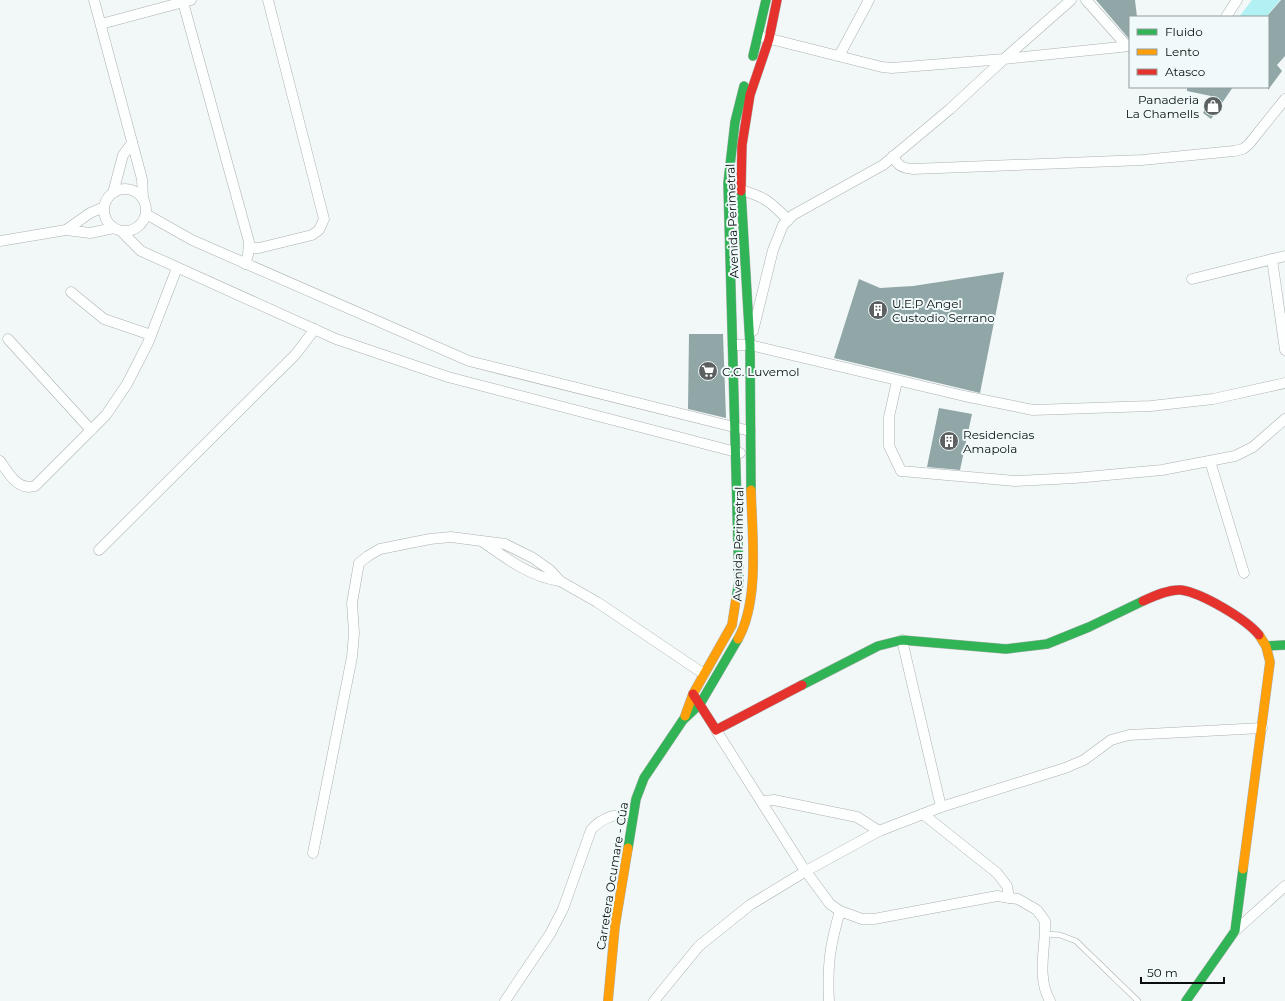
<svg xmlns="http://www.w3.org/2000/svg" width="1285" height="1001" viewBox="0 0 1285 1001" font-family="Montserrat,sans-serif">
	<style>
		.green { fill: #b1f0f3 }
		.building { fill: #91a6a7 }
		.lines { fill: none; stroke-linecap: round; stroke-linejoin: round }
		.lane-casing { stroke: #acb0b0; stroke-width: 6 }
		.street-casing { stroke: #acb0b0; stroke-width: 11 }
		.fast-casing { stroke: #acb0b0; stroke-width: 10 }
		.slow-casing { stroke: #acb0b0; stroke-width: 10 }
		.jam-casing { stroke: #acb0b0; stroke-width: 10 }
		.lane { stroke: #fdfefe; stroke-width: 5 }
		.street { stroke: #fdfefe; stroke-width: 10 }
		.fast { stroke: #30b455; stroke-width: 9 }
		.slow { stroke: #ff9f0a; stroke-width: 9 }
		.jam { stroke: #e5322d; stroke-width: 9 }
		.labels { text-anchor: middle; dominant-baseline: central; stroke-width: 4; stroke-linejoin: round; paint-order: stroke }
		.poi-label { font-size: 12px; fill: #0b0e0e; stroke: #f0fafa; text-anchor: start }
		.street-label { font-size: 12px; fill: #0b0e0e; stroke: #f0fafa }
	</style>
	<rect width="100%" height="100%" fill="#f2f8f8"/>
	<polygon class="green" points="1252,0 1280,0 1266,17 1239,17"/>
	<g class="building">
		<polygon points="1096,0 1135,0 1137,17 1130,17 1130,40"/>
		<polygon points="1281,0 1285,0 1285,56 1277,65 1282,71 1268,90 1268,15"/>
		<polygon points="1187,87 1233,87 1211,119 1203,113 1211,96 1187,91"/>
		<polygon points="1004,272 980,393 834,358 859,279 880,288 913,286"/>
		<polygon points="689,334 723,334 726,418 688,409"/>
		<polygon points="939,408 972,414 960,470 927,467"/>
	</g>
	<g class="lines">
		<g class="lane-casing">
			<polyline id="lane" points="1046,934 1060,935 1076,941 1138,1001"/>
		</g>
		<g class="street-casing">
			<g id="street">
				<polyline points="94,0 142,179 143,198"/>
				<polyline points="1086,0 1127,46"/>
				<polyline points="183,2 249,242 248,255 245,264"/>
				<polyline points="1226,17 1237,0"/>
				<polyline points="101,24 191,0"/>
				<polyline points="763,37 882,67 892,68 1004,59 1071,0"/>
				<polyline points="839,56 869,0"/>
				<path d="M893,156C898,166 902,168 913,169L1142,160L1234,151L1243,149L1249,144L1285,99"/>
				<circle cx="125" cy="210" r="21"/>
				<path d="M741,190C765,197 771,202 788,220"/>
				<polyline points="113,193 123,155 132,143"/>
				<polyline points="146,214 192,240 469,361 750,431"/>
				<polyline points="66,230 90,213 104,207"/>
				<polyline points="122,232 141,251 336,339 448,377 740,453"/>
				<polyline points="0,241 66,230 90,233 114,228"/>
				<polyline points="249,248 259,248 312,235 319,230 324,219 268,0"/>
				<polyline points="1272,259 1285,350"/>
				<polyline points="1192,279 1285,256"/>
				<polyline points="71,292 104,319 151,335"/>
				<polyline points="753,331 773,250 783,225 793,215 883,165 950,109 1004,59 1130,46"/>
				<polyline points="8,339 91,430"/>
				<polyline points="733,345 750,345 964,396 1033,410 1151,406 1213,399 1285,383"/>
				<polyline points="897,381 889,417 889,446 901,471 1015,481 1075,478 1162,470 1235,456 1253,447 1285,419"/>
				<path d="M0,461C9,474 18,491 35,486L106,415L127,384L148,343L177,268"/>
				<polyline points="1210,461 1244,573"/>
				<path d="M483,542C507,559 531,577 560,581"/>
				<polyline points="99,550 295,355 315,329"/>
				<polyline points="902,640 941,807"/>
				<path d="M716,730L802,866L830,904L840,911L862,919H874L997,896L1018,899L1037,910L1045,921C1046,948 1036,976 1050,1001"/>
				<polyline points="761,801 774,800 857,817 879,831"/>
				<polyline points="923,814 997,873 1007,886 1009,898"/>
				<polyline points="313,853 352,657 354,633 352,603 359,563 368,556 380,549 430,539 451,537 505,544 533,558 550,570 560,581 597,602 704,674"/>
				<polyline points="1235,931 1285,886"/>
				<path d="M505,1001L550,934L563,909L591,830C603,816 615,815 633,813"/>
				<polyline points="654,1001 699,946 750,905 806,871 879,831 941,807 1065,768 1084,760 1111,740 1129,735 1262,728"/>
				<path d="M829,1001C827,966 830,945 840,911"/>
			</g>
		</g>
		<g class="fast-casing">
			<g id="fast">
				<polyline points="753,56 766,0"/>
				<polyline points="741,191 750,345 751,490"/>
				<polyline points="736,599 739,581 728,183 735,122 744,86"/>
				<polyline points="1266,646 1285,645"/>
				<polyline points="802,685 878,646 902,640 1006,649 1047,644 1089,627 1143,601"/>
				<polyline points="628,848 636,799 644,778 683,720 700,704 738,639"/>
				<polyline points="1186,1001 1235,931 1243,869"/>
			</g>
		</g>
		<g class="slow-casing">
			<g id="slow">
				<path d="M738,639C760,600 752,534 751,490"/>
				<polyline points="685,716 693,694 732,625 736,599"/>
				<polyline points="1243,869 1270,662 1266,646 1259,635"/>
				<polyline points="608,1001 615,926 628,848"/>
			</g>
		</g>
		<g class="jam-casing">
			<g id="jam">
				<polyline points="741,191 742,145 750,95 769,39 777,0"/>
				<path d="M1143,601C1154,596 1169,589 1181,590C1202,593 1246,619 1259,635"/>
				<polyline points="693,694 716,730 802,685"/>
			</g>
		</g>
		<use href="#lane" class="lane"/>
		<use href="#street" class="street"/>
		<use href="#fast" class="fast"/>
		<use href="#slow" class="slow"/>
		<use href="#jam" class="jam"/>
	</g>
	<defs>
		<g id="shop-disc" transform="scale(1)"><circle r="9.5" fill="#5c6060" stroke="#f0fafa"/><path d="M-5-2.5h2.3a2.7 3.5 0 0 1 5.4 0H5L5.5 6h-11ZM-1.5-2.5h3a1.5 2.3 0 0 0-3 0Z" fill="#fff"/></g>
		<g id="building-disc" transform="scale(1)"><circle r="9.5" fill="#5c6060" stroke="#f0fafa"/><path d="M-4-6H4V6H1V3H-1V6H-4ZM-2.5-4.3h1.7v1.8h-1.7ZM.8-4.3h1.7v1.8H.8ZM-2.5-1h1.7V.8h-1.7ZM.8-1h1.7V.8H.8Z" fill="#fff"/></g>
		<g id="supermarket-disc" transform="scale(1)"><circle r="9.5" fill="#5c6060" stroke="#f0fafa"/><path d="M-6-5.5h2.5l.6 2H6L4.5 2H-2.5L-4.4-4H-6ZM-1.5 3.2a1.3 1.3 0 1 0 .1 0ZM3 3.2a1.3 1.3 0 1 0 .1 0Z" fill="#fff"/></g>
	</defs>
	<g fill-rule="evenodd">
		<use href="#shop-disc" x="1213" y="106"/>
		<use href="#building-disc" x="878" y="310"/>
		<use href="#supermarket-disc" x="708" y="371"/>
		<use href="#building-disc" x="949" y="441"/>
	</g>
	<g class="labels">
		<g class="poi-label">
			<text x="1199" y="99" text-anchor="end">Panaderia<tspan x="1199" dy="14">La Chamells</tspan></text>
			<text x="892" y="303">U.E.P Angel<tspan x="892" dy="14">Custodio Serrano</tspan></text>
			<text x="722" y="371">C.C. Luvemol</text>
			<text x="963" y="434">Residencias<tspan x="963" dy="14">Amapola</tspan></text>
		</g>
		<g class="street-label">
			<text transform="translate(732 221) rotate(-92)">Avenida Perimetral</text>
			<text transform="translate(738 544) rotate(-89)">Avenida Perimetral</text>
			<text transform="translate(612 876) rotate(-81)">Carretera Ocumare - Cúa</text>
		</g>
	</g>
	<rect x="1129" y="16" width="140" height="72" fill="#f0fafa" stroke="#949c9c"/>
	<rect x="1137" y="29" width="20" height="6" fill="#30b455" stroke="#949c9c"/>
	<text x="1165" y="36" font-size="12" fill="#0b0e0e">Fluido</text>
	<rect x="1137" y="49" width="20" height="6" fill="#ff9f0a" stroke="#949c9c"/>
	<text x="1165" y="56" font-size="12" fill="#0b0e0e">Lento</text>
	<rect x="1137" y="69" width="20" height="6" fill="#e5322d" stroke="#949c9c"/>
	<text x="1165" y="76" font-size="12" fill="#0b0e0e">Atasco</text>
	<path d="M1141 977v6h83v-6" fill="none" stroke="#0b0e0e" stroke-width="2"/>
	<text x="1147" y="977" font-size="12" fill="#0b0e0e" stroke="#f0fafa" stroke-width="3" paint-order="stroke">50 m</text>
</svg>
